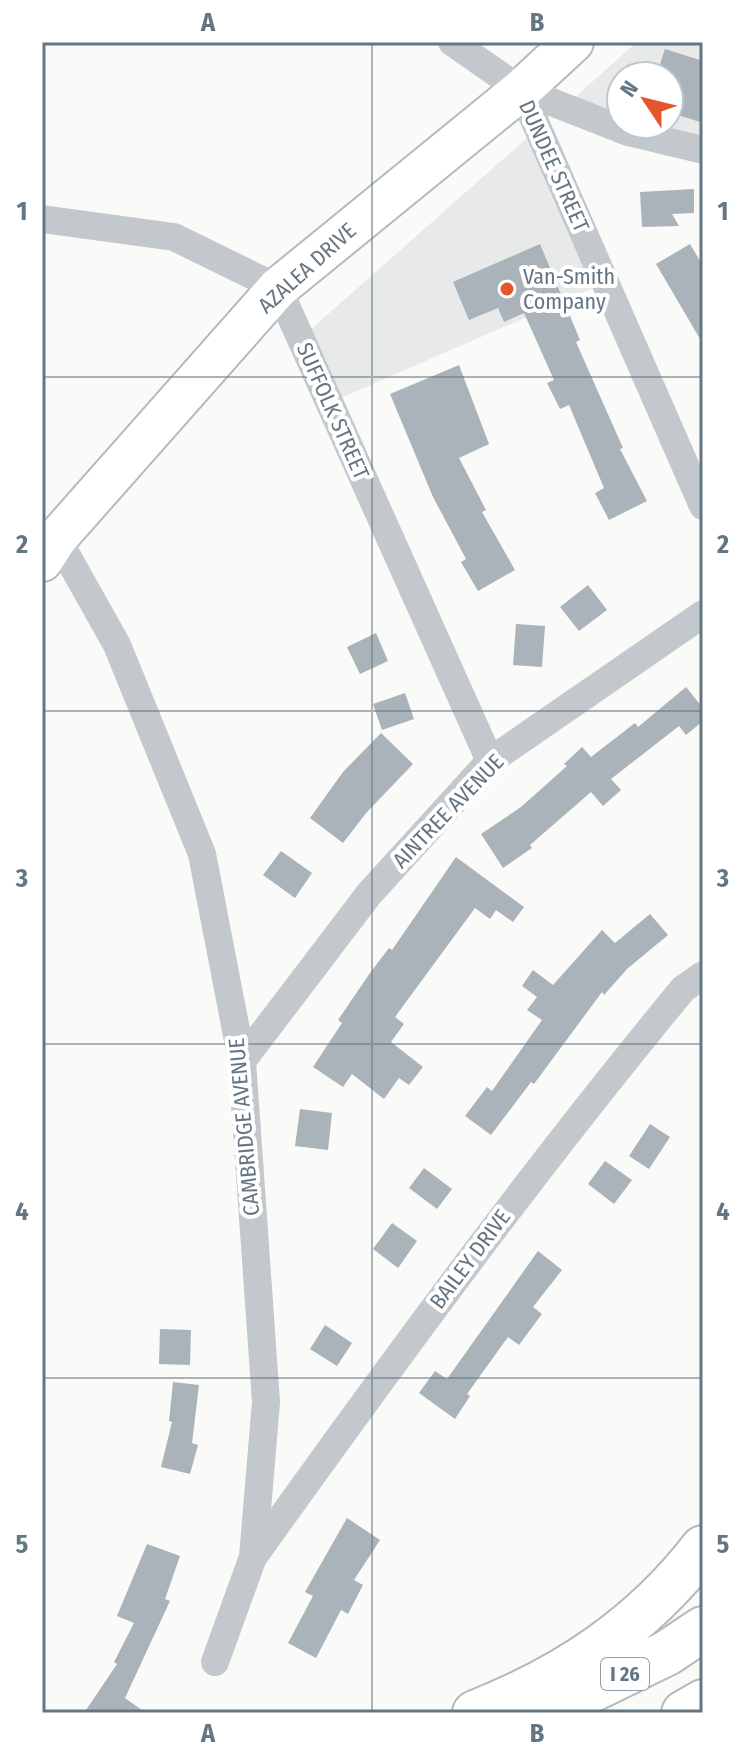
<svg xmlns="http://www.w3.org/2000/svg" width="745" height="1755" viewBox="0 0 745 1755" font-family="'Fira Sans Condensed',sans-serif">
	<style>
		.built { fill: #e8e9e9; fill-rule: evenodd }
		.building { fill: #aab3b9 }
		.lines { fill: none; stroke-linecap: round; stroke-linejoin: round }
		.secondary-casing { stroke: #b3babf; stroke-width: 44 }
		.highway-casing { stroke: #b4b9bd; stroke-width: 48 }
		.street { stroke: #c3c8cc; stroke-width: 28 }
		.secondary { stroke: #fff; stroke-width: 40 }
		.highway { stroke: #fff; stroke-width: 44 }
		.grid { fill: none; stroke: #657683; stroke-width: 2; stroke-opacity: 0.55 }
		.poi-dot { fill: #e4572e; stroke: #fff; stroke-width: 3 }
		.labels { text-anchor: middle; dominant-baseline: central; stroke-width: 8; stroke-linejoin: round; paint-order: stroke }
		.shield { fill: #fff; stroke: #939fa8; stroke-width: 2 }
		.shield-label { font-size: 20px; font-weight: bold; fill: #657683 }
		.street-label { font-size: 22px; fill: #657683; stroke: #fff }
		.poi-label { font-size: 22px; fill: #657683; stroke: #fff; text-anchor: start }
		.neatline { fill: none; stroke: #657683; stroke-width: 3 }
		.grid-label { font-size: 26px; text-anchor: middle; font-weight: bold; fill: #657683 }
	</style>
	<rect width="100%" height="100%" fill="#fafaf8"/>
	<g class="built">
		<path d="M637,42H703V150L564,107ZM621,76H669V124H621Z"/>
		<polygon points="537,129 605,283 329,403 300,339"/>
	</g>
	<g class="building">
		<polygon points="665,49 703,61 703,123 669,112 669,76 656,76"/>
		<polygon points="694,189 694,213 672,214 679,226 642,227 640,192"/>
		<polygon points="540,244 580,340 576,342 623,448 620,449 647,501 609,520 595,493 604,488 569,405 560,409 547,383 554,380 524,313 504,322 498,308 469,320 453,282"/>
		<polygon points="690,244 703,266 703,344 656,264"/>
		<polygon points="459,365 489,444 459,458 486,510 482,512 515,570 478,591 461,562 466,559 433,497 390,394"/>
		<polygon points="588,585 607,610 579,631 560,607"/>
		<polygon points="516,624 545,626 542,667 513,665"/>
		<polygon points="376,633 388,661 360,674 347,647"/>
		<polygon points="686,687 703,708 703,721 686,735 679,726 611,779 621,790 603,806 591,792 530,845 532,848 503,868 481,834 521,807 567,766 564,764 582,747 591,757 635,723 638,727"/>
		<polygon points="405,693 414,719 382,730 373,704"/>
		<polygon points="381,733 413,764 367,812 343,843 310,818 343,772"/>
		<polygon points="281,851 312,873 295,898 263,875"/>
		<polygon points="456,857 524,907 513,922 496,910 490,919 475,908 395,1017 404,1024 391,1042 423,1067 409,1085 399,1078 384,1099 352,1074 343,1087 313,1067 342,1023 338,1020 370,973 389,948 392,950"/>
		<polygon points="650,914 668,935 627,969 604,995 602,992 534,1084 531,1082 491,1135 465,1116 487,1087 492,1091 542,1020 527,1010 537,997 522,986 533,970 553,985 602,930 615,943"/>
		<polygon points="300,1109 332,1113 328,1150 295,1146"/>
		<polygon points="650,1124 670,1137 649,1169 629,1156"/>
		<polygon points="605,1161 632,1180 614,1204 588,1184"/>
		<polygon points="424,1168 452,1189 437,1209 409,1188"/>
		<polygon points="392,1223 417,1241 398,1268 373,1249"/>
		<polygon points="538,1251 562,1270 533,1307 542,1314 519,1345 508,1337 467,1394 470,1396 455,1419 419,1393 435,1371 447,1379"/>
		<polygon points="325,1325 352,1343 337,1366 310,1349"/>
		<polygon points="160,1329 191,1330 190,1365 159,1364"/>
		<polygon points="173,1382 199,1385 192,1443 198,1445 190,1474 161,1467 172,1422 169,1421"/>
		<polygon points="347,1518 380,1540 354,1580 363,1585 348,1614 341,1610 316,1658 288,1643 313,1596 305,1592"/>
		<polygon points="147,1544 180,1556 165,1599 170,1601 125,1698 146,1713 84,1713 117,1664 114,1662 134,1623 117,1616"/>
	</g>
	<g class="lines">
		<g class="secondary-casing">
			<polyline id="secondary" points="42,561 57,538 278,288 521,90 573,42"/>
		</g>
		<g class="highway-casing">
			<g id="highway">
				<polyline points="546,1712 667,1653 703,1629"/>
				<path d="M475,1713C566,1677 642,1627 703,1548"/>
				<polyline points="684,1713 703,1702"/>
			</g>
		</g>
		<g class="street">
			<polyline points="452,42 521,90 628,132 703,150"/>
			<polyline points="521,90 703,506"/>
			<polyline points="42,219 174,237 278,288 490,761"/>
			<polyline points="43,535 57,538 117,645 202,854 242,1061 266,1402 253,1557 215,1662"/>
			<polyline points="242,1061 369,894 490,761 703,614"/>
			<path d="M254,1556C392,1363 532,1172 683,989L703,975"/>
		</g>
		<use href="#secondary" class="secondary"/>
		<use href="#highway" class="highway"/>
	</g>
	<path class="grid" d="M372,42V1713M42,377H703M42,711H703M42,1044H703M42,1378H703"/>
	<circle class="poi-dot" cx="507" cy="289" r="8"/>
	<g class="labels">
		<rect class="shield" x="601" y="1658" width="48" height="32" rx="6"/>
		<g class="shield-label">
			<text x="625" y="1674">I 26</text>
		</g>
		<g class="street-label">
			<text transform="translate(554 166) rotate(66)">DUNDEE STREET</text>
			<text transform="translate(307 268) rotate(-42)">AZALEA DRIVE</text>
			<text transform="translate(333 411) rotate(66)">SUFFOLK STREET</text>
			<text transform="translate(448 811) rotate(-46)">AINTREE AVENUE</text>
			<text transform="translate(244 1127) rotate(-95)">CAMBRIDGE AVENUE</text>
			<text transform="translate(470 1259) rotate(-53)">BAILEY DRIVE</text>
		</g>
		<g class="poi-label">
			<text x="523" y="276">Van-Smith<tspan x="523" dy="25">Company</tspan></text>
		</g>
	</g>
	<rect width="745" height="1755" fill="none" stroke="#ffffff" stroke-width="88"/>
	<g transform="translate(645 100) rotate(305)"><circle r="38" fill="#ffffff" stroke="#c1c8cd" stroke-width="2"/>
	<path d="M0-6L14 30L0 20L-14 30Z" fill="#e4572e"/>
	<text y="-12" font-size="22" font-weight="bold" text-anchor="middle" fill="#657683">N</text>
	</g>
	<rect x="44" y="44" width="657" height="1667" class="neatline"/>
	<g class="grid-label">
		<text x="208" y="31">A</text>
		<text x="537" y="31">B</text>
		<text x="22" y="220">1</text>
		<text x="723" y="220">1</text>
		<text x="22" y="553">2</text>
		<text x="723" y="553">2</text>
		<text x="22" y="887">3</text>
		<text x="723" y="887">3</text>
		<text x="22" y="1220">4</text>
		<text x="723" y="1220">4</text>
		<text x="22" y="1553">5</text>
		<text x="723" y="1553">5</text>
		<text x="208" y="1742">A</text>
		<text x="537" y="1742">B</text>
	</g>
</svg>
